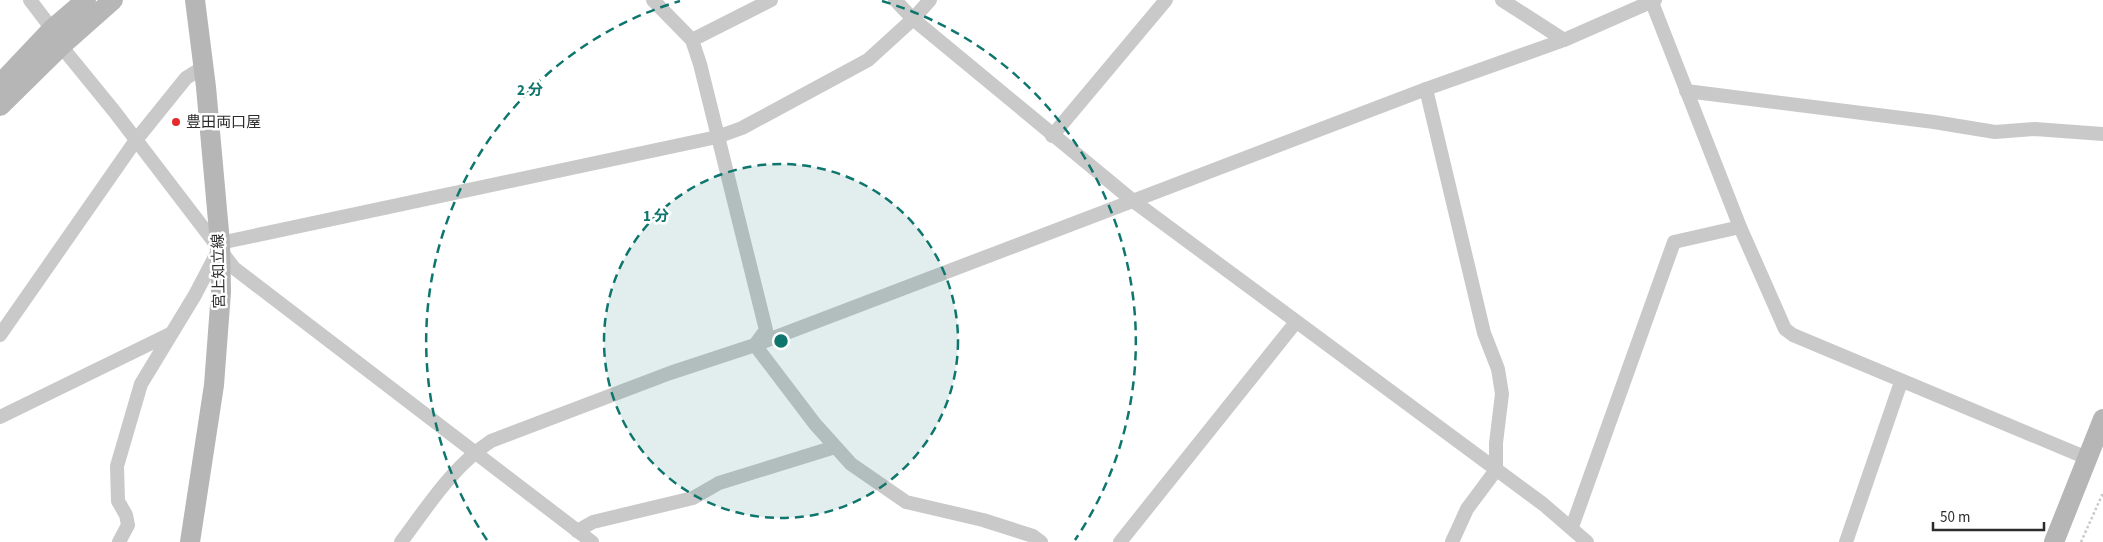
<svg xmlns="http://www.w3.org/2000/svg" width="2103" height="542" viewBox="0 0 2103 542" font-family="'Source Sans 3','Noto Sans JP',sans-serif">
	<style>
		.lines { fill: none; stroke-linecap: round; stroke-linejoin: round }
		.path { stroke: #c9c9c9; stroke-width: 2.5; stroke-dasharray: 2.5 2.5; stroke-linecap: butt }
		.street { stroke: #c9c9c9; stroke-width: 14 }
		.secondary { stroke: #b6b6b6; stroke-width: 20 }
		.ring { fill: none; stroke: #0f766e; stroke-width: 2.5; stroke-dasharray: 9 6 }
		.poi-dot { fill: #e42c2d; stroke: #fff; stroke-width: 2 }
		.labels { text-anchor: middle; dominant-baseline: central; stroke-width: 5; stroke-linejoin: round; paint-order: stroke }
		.poi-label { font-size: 15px; fill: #2c2c2c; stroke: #fff; text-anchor: start }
		.street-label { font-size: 15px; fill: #2c2c2c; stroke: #fff }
		.centre { fill: #0f766e; stroke: #fff; stroke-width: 2.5 }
		.ring-label { font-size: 15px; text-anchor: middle; font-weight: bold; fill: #0f766e; stroke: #fff; stroke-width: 5; stroke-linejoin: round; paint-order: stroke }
	</style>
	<rect width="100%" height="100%" fill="#fff"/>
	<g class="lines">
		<polyline class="path" points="2081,542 2103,493"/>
		<g class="street">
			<polyline points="30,0 52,29"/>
			<polyline points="653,0 692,40 700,64 766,330 755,345"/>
			<polyline points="895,0 913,19 1132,200 1543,504 1587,542"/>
			<polyline points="1502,0 1564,40"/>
			<polyline points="1651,0 1740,227 1785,329 1793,335 2087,458"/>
			<polyline points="692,40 771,0"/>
			<polyline points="61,46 114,111 234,268 592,542"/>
			<polyline points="1426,89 1484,333 1498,369 1502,394 1496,443 1496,470 1467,509 1452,542"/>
			<polyline points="1686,91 1934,122 1995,132 2035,129 2103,134"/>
			<polyline points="1052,136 1166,0"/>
			<polyline points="220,243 717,137 742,128 868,60 913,19 930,0"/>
			<polyline points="0,335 136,140 186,78 202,68"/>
			<polyline points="755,345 815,424 851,464 906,502 983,520 1033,536 1041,542"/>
			<polyline points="0,417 170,334"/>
			<polyline points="1572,527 1674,242 1740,227"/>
			<polyline points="577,531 593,522 693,498 719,483 835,447"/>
			<polyline points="119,542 128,525 126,515 118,501 117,466 141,384 195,295 219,249"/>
			<path d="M401,542C428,506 453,466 491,441L670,373L755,345L1426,89L1564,40L1655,0"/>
			<polyline points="1120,542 1296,322"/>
			<polyline points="1846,542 1901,382"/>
		</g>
		<g class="secondary">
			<polyline points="0,84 52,29 86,0"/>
			<polyline points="0,106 61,46 113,0"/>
			<polyline points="190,542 214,385 221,292 220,243 206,87 195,0"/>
			<polyline points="2054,542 2103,419"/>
		</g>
	</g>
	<circle cx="781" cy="341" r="177" fill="#0f766e" fill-opacity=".12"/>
	<g class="ring">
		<circle cx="781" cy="341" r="177"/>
		<path d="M487 540A355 355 0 0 1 680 1M882 1A355 355 0 0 1 1075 540"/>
	</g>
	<circle class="poi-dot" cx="176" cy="122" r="5"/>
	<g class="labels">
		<g class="poi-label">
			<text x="186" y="122">豊田両口屋</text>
		</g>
		<g class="street-label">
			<text transform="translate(219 271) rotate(-91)">宮上知立線</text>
		</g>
	</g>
	<circle cx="781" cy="341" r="8" class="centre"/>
	<g class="ring-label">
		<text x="530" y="95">2 分</text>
		<text x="656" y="221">1 分</text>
	</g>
	<path d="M1933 522v8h111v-8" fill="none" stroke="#2c2c2c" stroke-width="2.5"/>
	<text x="1940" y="522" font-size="15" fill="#2c2c2c" stroke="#ffffff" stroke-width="4" paint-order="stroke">50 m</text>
</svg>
